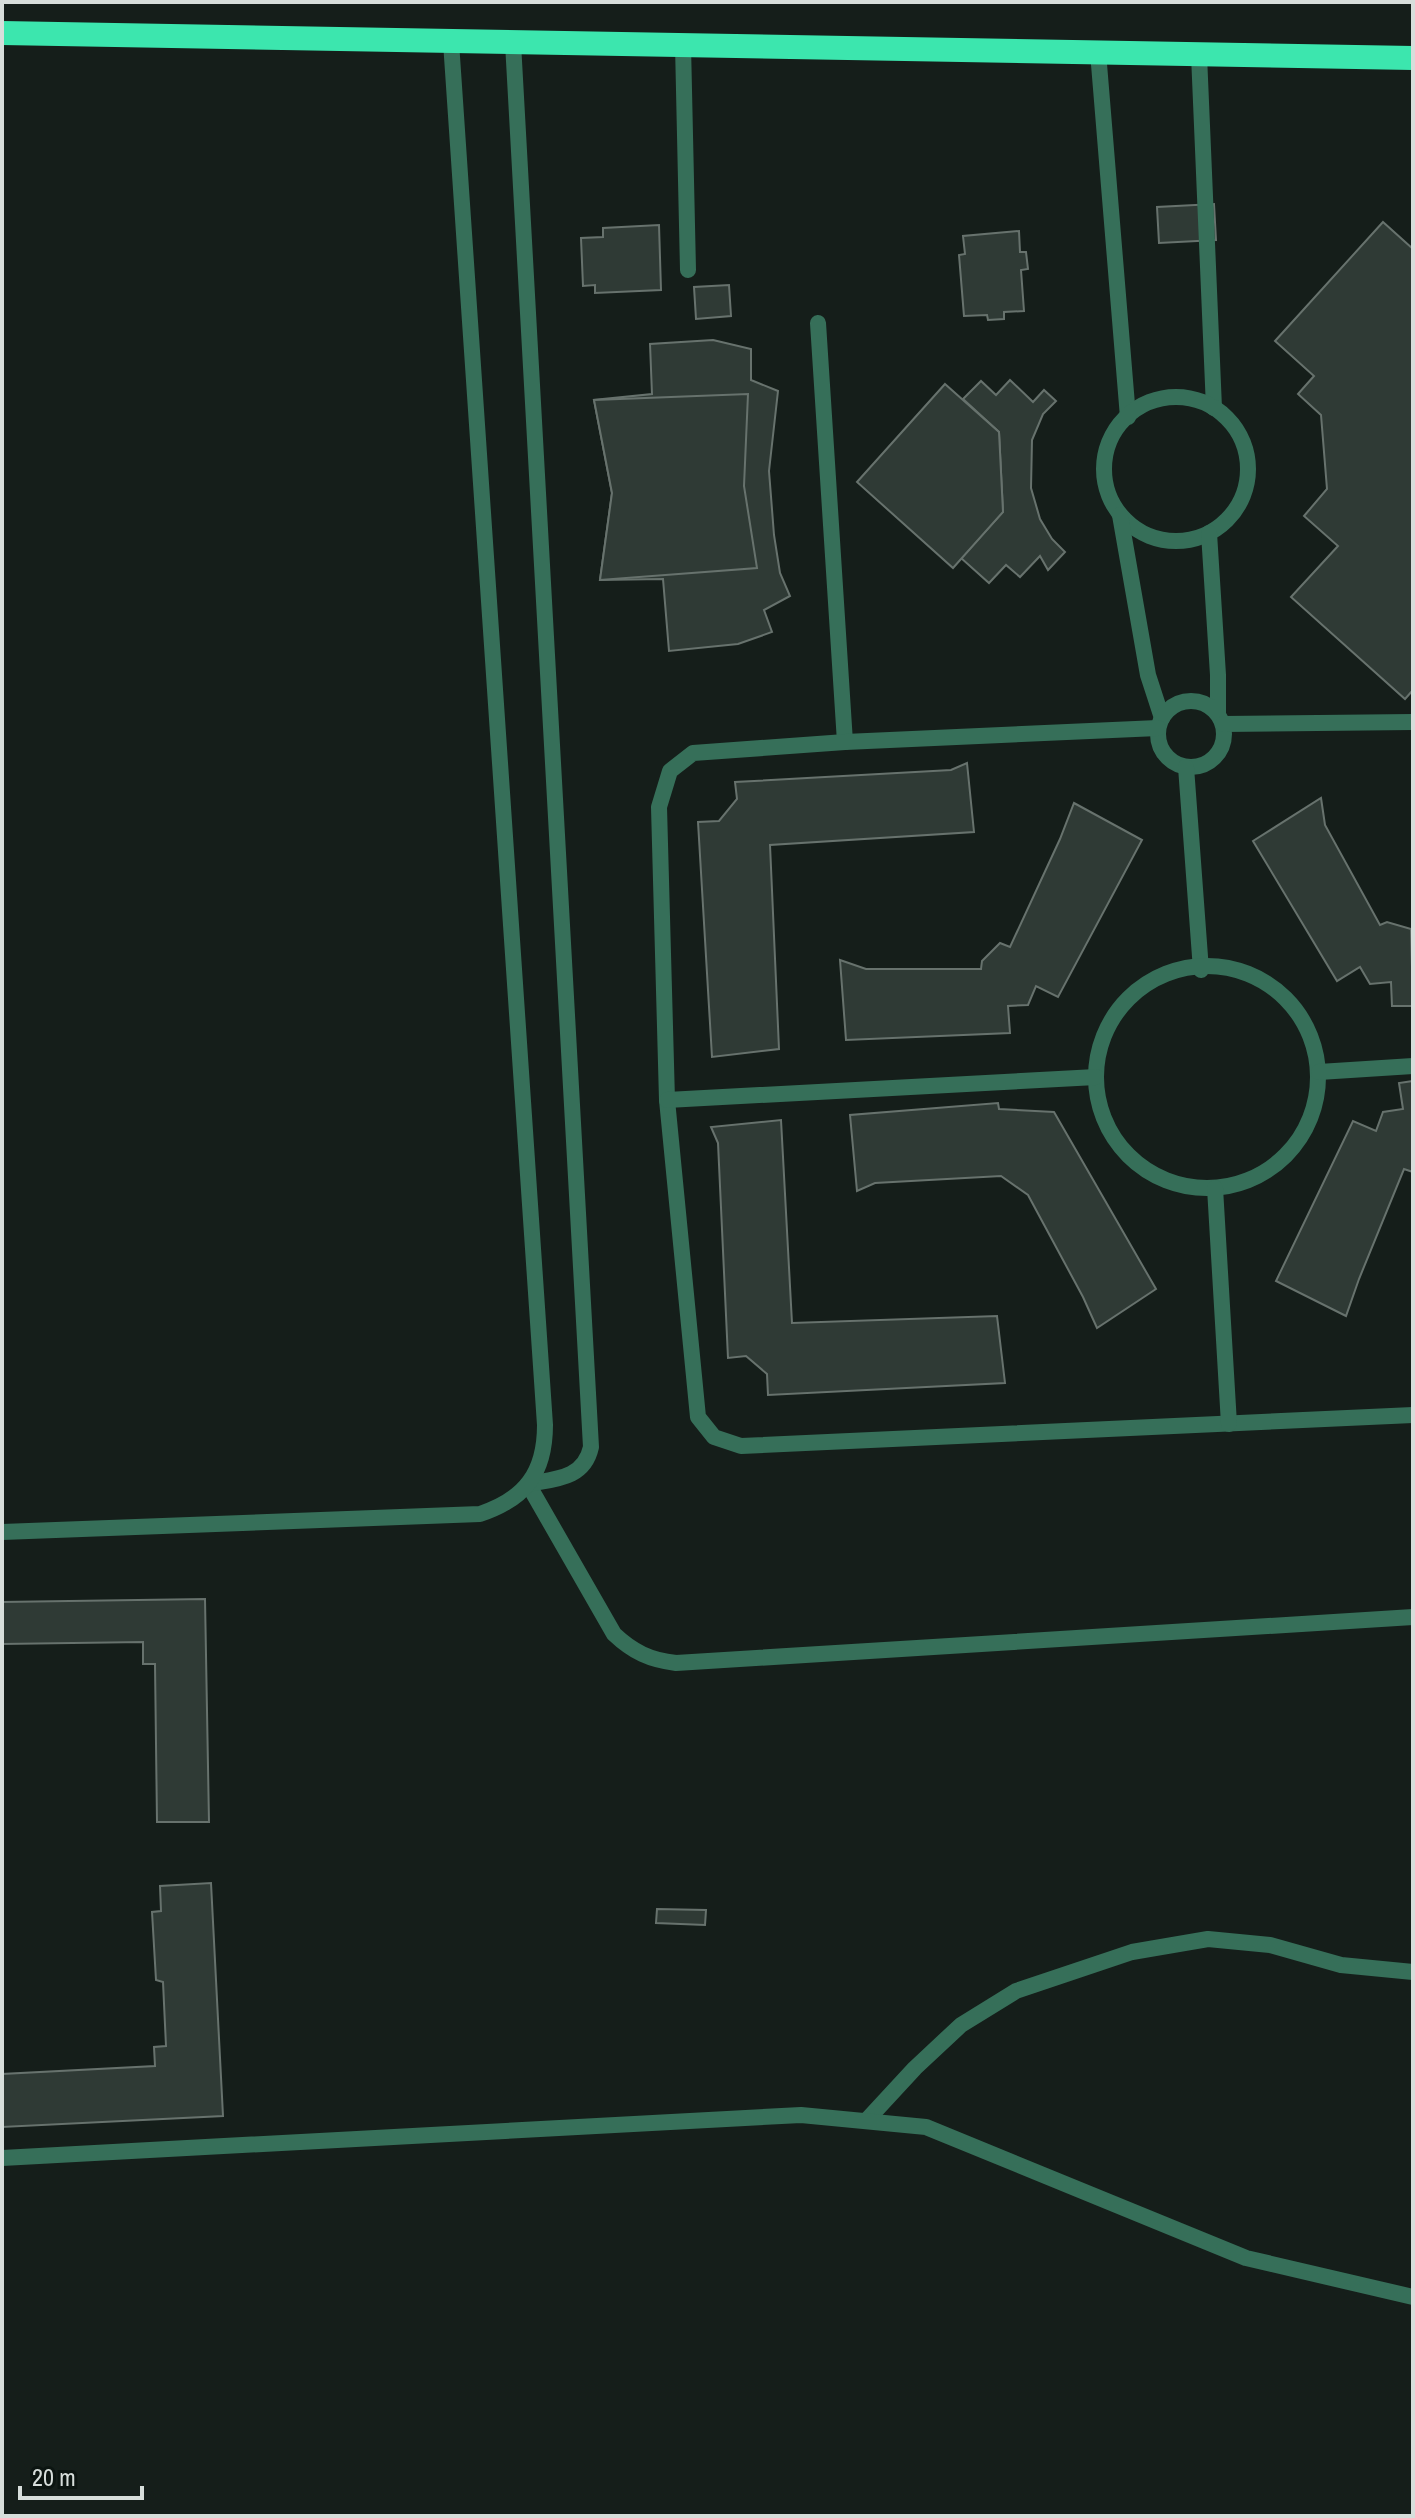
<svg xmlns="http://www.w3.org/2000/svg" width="1415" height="2518" viewBox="0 0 1415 2518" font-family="'Archivo Narrow',sans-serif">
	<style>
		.building { fill: #2f3a35; stroke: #67726d; stroke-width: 2 }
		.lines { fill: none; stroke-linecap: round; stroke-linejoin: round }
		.lane { stroke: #366f59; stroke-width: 16 }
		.street { stroke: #366f59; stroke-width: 16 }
		.highway { stroke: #3ce6ae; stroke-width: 24 }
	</style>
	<rect width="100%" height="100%" fill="#151e1a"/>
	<g class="building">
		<polygon points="1214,204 1216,240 1159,243 1157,207"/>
		<polygon points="1383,222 1413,249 1413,690 1405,699 1291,597 1338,546 1304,516 1327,489 1321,415 1298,394 1314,376 1275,341"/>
		<polygon points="659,225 661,290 595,293 595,285 583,286 581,238 603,237 603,228"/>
		<polygon points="1019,231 1020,252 1026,252 1028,269 1021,270 1024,311 1004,312 1004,319 988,320 987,315 964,316 959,255 965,254 963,236"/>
		<polygon points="729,285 731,316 696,319 694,287"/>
		<polygon points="713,340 751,349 751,380 778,391 769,471 774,535 780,573 790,596 764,610 772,632 738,644 669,651 663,579 600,580 612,493 594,400 652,394 650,344"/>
		<polygon points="1010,380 1033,402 1044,390 1056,401 1043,414 1032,440 1031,488 1040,519 1052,539 1065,552 1048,570 1040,556 1020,577 1006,565 989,583 961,558 1003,512 999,432 963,399 981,381 996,395"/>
		<polygon points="945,384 999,432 1003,512 953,568 857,482"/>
		<polygon points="748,394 744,486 757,568 600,580 612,493 594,400"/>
		<polygon points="967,763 974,832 770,845 779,1049 712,1057 698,822 719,821 737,799 735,782 951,770"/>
		<polygon points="1321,798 1325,825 1380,925 1387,922 1411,929 1413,1006 1392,1006 1391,982 1370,984 1360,967 1337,981 1253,841"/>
		<polygon points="1074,803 1142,840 1058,997 1036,986 1028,1005 1008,1006 1010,1033 846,1040 840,960 866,969 981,969 982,961 1000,943 1010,947 1060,839"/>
		<polygon points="1413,1081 1413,1172 1404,1169 1359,1279 1346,1316 1276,1281 1353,1121 1376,1131 1383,1112 1403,1109 1399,1083"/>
		<polygon points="998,1103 999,1109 1054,1112 1156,1289 1097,1328 1083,1297 1028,1195 1001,1176 875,1183 857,1191 850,1115"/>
		<polygon points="781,1120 792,1323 997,1316 1005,1383 768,1395 767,1374 746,1356 728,1358 718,1143 711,1127"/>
		<polygon points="205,1599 209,1822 157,1822 155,1664 143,1664 143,1642 2,1644 2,1602"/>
		<polygon points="211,1883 223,2116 2,2127 2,2074 155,2066 154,2047 166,2046 163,1982 156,1980 152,1912 161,1911 160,1886"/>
		<polygon points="657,1909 706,1910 705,1925 656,1923"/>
	</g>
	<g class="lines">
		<g class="lane">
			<polyline points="683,45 688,270"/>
			<polyline points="1098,52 1128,417"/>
			<polyline points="1199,55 1214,408"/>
			<polyline points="818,323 845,742"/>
			<circle cx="1176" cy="469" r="72"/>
			<polyline points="1120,515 1148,675 1162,718"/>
			<polyline points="1209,533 1218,675 1218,714"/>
			<circle cx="1191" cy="734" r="33"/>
			<polyline points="1223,724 1413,722"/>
			<polyline points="1158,728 845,742 693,753 670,771 659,807 667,1100 698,1417 714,1437 741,1446 1413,1415"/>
			<polyline points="1186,767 1201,970"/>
			<circle cx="1207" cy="1077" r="111"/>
			<polyline points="1319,1072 1413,1066"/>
			<polyline points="667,1100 1096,1077"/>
			<polyline points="1215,1188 1229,1424"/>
			<path d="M528,1484L614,1634C633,1652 650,1660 676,1663L1413,1617"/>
		</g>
		<g class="street">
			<path d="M513,43L591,1447C584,1479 555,1479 528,1484"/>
			<path d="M2,1532L480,1514C525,1499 545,1473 545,1425L451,42"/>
			<polyline points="866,2121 915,2068 961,2025 1016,1991 1132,1952 1208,1939 1270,1945 1341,1965 1413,1972"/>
			<polyline points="2,2158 801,2115 926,2127 1246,2258 1413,2297"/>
		</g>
		<polyline class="highway" points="2,33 1413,58"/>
	</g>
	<rect width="1415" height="2518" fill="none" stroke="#d7dedb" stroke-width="8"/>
	<path d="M20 2486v12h122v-12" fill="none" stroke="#d7dedb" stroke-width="4"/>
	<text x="32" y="2486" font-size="24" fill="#d7dedb" stroke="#0c1511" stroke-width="6" paint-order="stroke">20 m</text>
</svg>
